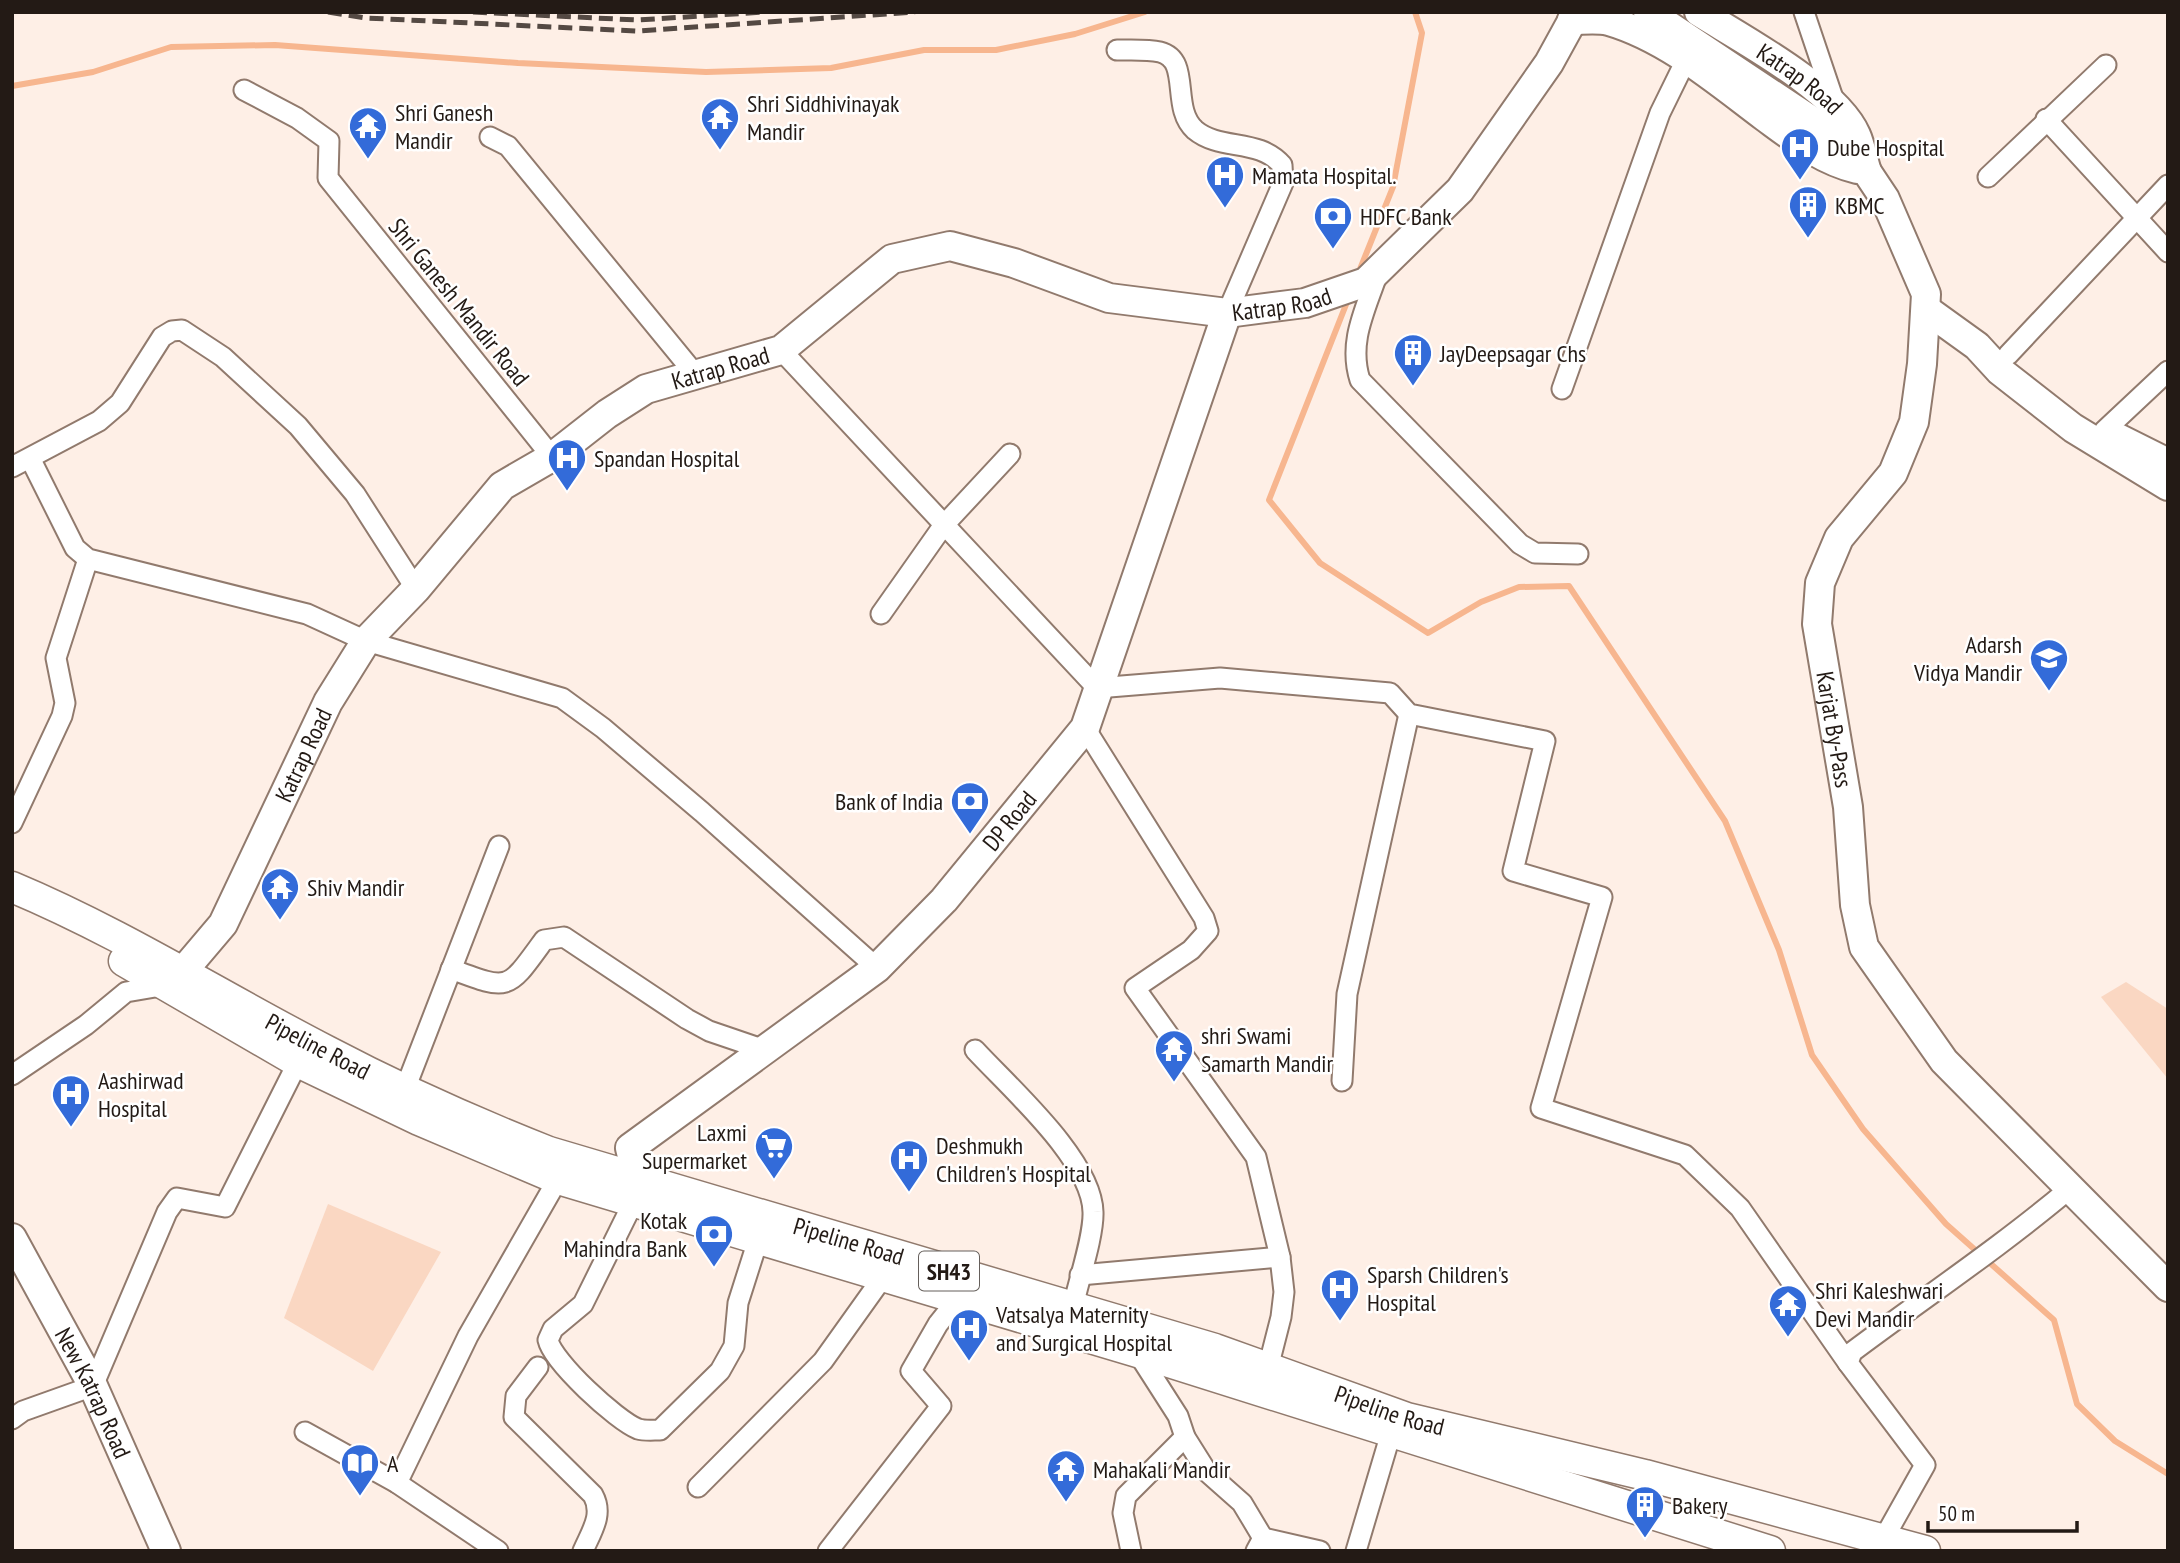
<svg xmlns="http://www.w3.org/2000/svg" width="2180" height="1563" viewBox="0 0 2180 1563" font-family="'PT Sans Narrow',sans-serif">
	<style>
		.green { fill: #fad7c2 }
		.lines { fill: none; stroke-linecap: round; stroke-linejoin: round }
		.stream { stroke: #f7b68f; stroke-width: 6 }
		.street-casing { stroke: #917a6d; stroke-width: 23 }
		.secondary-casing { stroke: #917a6d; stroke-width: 32 }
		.primary-casing { stroke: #917a6d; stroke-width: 33 }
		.street { stroke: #fff; stroke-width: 19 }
		.secondary { stroke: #fff; stroke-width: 28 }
		.primary { stroke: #fff; stroke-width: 30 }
		.rail { stroke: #544943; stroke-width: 5; stroke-dasharray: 14 7; stroke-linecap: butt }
		.labels { text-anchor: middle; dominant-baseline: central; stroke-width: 5; stroke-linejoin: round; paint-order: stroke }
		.shield { fill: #fff; stroke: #655f5b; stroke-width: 2 }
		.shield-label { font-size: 23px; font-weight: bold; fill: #231a15 }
		.street-label { font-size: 24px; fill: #231a15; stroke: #fff }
		.poi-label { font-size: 24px; fill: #231a15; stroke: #fff; text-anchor: start }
	</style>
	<rect width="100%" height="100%" fill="#feefe6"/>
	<g class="green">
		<polygon points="2126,982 2168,1009 2168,1079 2101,997"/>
		<polygon points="328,1204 441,1252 373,1371 284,1318"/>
	</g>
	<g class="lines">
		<g class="stream">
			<polyline points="12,86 93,72 171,47 275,45 518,63 706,72 831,68 924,50 996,50 1075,34 1145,12"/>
			<polyline points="1358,274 1393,187 1422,33 1415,12"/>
			<polyline points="1349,297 1269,500 1320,563 1428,633 1481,602 1519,587 1569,586 1725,821 1779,950 1812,1055 1863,1129 1946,1224 2054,1320 2077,1404 2115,1441 2168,1474"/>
		</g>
		<g class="street-casing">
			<g id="street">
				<polyline points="1804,12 1835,104"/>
				<path d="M1117,50C1131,50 1147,49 1160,52C1192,60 1170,108 1195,130C1220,151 1259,138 1282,165L1283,183L1227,313"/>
				<polyline points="244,90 297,118 329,141 328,178 552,457"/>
				<polyline points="2046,119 2168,252"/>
				<polyline points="490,137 508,146 695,374"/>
				<polyline points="1988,177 2106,65"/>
				<path d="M1377,275C1365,311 1348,342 1360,380L1520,544L1535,553L1578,554"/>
				<polyline points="781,350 1097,688 1220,678 1390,693 1409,714 1545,741 1513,871 1602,897 1541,1108 1685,1155 1740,1208 1848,1363"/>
				<polyline points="2008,355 2168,185"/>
				<polyline points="1562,389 1660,113 1686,60"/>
				<polyline points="2104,431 2168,371"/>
				<polyline points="31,460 75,548 88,559 307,614 366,641 562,698 603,728 702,812 877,968"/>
				<polyline points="12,467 99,421 120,403 162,337 172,331 182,330 223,357 298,426 355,494 416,589"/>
				<polyline points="881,614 943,526 1010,454"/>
				<polyline points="1085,728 1204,918 1208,931 1191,950 1135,988 1256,1157 1280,1257 1284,1292 1281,1317 1268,1368"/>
				<polyline points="12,823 62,716 65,703 56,658 88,559"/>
				<path d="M451,969C510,991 507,991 544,940L564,937L687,1019L709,1031L765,1050"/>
				<path d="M975,1050C1011,1089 1092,1160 1093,1212C1094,1236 1078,1282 1073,1307"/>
				<polyline points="12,1075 86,1025 126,992 167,985"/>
				<polyline points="1342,1081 1347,994 1409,714"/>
				<polyline points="405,1089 499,846"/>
				<path d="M633,1203L583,1304L553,1329L548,1340C553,1362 616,1420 638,1429C645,1431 653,1430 660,1430L720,1371L734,1346L738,1303L758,1240"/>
				<polyline points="1080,1275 1280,1257"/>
				<polyline points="1137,1352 1178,1416 1185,1437 1207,1472 1242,1503 1263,1538"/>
				<path d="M538,1367L516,1396L514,1417L593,1495C604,1515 591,1532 583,1551"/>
				<polyline points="12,1419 23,1411 93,1386 167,1212 177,1198 225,1207 298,1062"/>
				<polyline points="305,1432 397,1483 498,1551"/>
				<polyline points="397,1483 468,1336 558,1179"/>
				<polyline points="698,1487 823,1361 883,1277"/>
				<path d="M1883,1550L1884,1538L1925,1465L1848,1363L1852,1352C1924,1298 1999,1248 2068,1190"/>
				<polyline points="828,1551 941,1406 911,1371 938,1324 958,1299"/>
				<polyline points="1131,1551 1123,1513 1126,1496 1185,1437"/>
				<polyline points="1256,1551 1263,1538 1320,1551"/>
				<polyline points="1356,1551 1391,1433"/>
			</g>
		</g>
		<g class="secondary-casing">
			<g id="secondary">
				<path id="s1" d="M1648,12L1812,121L1867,172L1885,199L1926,294L1922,364L1914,422L1893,473L1839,538L1820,583L1817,624L1848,807L1855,905L1864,947L1944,1061L2168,1287"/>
				<path id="s2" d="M1699,12C1742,39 1836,89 1856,135C1861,146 1863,160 1867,172"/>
				<path d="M1572,20C1583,20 1598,18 1609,21C1667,38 1717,81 1765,117C1795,139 1821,160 1857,169"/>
				<polyline points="1927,310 1977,346 2000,371 2073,428 2168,486"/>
				<polyline points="2118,438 2168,463"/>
				<path id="s3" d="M167,985L184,970L223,924L328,702L366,641L416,589L502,486L552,457L607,414L646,389L781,350L892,259L950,246L1014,263L1109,298L1227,313L1305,303L1366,282L1460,190L1549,63L1577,12"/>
				<path id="s4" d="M633,1198L637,1176L630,1148L877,968L944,900L1085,728L1227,313"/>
				<path id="s5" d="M12,1238L93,1386L166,1551"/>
			</g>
		</g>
		<g class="primary-casing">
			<g id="primary">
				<path id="s6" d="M12,887C122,933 222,997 327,1051C399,1089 473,1122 549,1152L1215,1349L1407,1418L1645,1475L1925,1551"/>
				<polyline points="124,961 298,1062 419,1120 558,1179 1137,1352 1770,1551"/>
			</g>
		</g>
		<use href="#street" class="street"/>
		<use href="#secondary" class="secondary"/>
		<use href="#primary" class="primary"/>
		<g class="rail">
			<polyline points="328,12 366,18 637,31 915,12"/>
			<polyline points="473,12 637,20 765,12"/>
		</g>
	</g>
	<defs>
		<g id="temple-pin" transform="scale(2.0125)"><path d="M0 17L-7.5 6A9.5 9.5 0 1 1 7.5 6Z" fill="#336bd9" stroke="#fff"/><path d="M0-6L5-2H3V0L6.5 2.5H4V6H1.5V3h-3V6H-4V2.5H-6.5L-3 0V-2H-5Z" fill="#fff"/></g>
		<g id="hospital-pin" transform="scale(2.0125)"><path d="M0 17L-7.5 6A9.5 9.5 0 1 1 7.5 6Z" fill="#336bd9" stroke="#fff"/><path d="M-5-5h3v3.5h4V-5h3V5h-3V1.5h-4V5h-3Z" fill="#fff"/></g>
		<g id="building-pin" transform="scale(2.0125)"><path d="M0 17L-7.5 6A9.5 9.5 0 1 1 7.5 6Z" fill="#336bd9" stroke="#fff"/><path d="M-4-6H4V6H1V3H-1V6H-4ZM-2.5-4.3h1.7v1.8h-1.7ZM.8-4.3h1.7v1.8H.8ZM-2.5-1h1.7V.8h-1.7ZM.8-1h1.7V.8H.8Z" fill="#fff"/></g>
		<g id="bank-pin" transform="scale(2.0125)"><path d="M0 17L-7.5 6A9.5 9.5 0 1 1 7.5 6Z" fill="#336bd9" stroke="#fff"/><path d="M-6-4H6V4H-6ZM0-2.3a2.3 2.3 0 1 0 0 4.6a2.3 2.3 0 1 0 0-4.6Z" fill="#fff"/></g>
		<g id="school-pin" transform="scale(2.0125)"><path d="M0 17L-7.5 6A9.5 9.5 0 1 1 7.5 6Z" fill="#336bd9" stroke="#fff"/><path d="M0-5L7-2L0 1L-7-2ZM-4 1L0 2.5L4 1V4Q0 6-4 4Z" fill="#fff"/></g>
		<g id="supermarket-pin" transform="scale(2.0125)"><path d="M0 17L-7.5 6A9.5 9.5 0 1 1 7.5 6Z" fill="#336bd9" stroke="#fff"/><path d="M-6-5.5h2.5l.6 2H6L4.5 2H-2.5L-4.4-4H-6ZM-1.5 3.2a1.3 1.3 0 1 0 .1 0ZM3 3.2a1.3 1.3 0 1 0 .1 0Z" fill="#fff"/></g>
		<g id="library-pin" transform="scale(2.0125)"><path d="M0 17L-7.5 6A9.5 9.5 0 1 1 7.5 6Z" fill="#336bd9" stroke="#fff"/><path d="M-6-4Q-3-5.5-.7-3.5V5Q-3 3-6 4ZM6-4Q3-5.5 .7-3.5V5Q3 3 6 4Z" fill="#fff"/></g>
	</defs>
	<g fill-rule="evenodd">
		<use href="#temple-pin" x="720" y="117"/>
		<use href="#temple-pin" x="368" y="126"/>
		<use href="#hospital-pin" x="1800" y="147"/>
		<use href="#hospital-pin" x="1225" y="175"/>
		<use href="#building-pin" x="1808" y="205"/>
		<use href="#bank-pin" x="1333" y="216"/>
		<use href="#building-pin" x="1413" y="353"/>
		<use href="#hospital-pin" x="567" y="458"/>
		<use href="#school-pin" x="2049" y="658"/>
		<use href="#bank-pin" x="970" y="801"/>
		<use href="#temple-pin" x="280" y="887"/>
		<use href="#temple-pin" x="1174" y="1049"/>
		<use href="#hospital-pin" x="71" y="1094"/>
		<use href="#supermarket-pin" x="774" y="1146"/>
		<use href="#hospital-pin" x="909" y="1159"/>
		<use href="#bank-pin" x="714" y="1234"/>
		<use href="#hospital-pin" x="1340" y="1288"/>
		<use href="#temple-pin" x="1788" y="1304"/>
		<use href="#hospital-pin" x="969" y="1328"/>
		<use href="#library-pin" x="360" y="1463"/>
		<use href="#temple-pin" x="1066" y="1469"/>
		<use href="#building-pin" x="1645" y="1505"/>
	</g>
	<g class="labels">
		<rect class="shield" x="919" y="1251.5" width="60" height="39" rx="5"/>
		<g class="shield-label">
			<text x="949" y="1271">SH43</text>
		</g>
		<g class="street-label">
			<text stroke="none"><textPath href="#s2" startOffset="121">Katrap Road</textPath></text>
			<text stroke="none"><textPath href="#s3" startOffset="1466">Katrap Road</textPath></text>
			<text transform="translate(459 302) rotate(51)">Shri Ganesh Mandir Road</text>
			<text stroke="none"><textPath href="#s3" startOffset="858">Katrap Road</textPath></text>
			<text stroke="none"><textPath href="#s1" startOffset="873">Karjat By-Pass</textPath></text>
			<text stroke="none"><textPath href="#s3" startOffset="270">Katrap Road</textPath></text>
			<text stroke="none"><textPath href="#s4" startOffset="555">DP Road</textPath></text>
			<text stroke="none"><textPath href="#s6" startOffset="345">Pipeline Road</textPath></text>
			<text stroke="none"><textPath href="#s6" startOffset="912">Pipeline Road</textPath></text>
			<text stroke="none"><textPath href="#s5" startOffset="175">New Katrap Road</textPath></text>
			<text stroke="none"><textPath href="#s6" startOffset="1479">Pipeline Road</textPath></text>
		</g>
		<g class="poi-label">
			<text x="747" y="103">Shri Siddhivinayak<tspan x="747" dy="28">Mandir</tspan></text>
			<text x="395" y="112">Shri Ganesh<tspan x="395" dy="28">Mandir</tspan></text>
			<text x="1827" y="147">Dube Hospital</text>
			<text x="1252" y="175">Mamata Hospital.</text>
			<text x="1835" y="205">KBMC</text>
			<text x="1360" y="216">HDFC Bank</text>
			<text x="1440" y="353">JayDeepsagar Chs</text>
			<text x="594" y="458">Spandan Hospital</text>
			<text x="2022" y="644" text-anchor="end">Adarsh<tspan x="2022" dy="28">Vidya Mandir</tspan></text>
			<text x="943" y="801" text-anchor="end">Bank of India</text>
			<text x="307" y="887">Shiv Mandir</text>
			<text x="1201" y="1035">shri Swami<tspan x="1201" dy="28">Samarth Mandir</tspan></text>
			<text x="98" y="1080">Aashirwad<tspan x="98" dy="28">Hospital</tspan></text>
			<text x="747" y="1132" text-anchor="end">Laxmi<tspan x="747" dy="28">Supermarket</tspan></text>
			<text x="936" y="1145">Deshmukh<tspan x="936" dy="28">Children's Hospital</tspan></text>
			<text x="687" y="1220" text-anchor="end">Kotak<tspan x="687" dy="28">Mahindra Bank</tspan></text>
			<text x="1367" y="1274">Sparsh Children's<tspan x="1367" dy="28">Hospital</tspan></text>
			<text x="1815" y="1290">Shri Kaleshwari<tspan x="1815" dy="28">Devi Mandir</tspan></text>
			<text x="996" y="1314">Vatsalya Maternity<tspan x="996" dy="28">and Surgical Hospital</tspan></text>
			<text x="387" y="1463">A</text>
			<text x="1093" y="1469">Mahakali Mandir</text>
			<text x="1672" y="1505">Bakery</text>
		</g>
	</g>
	<rect width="2180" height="1563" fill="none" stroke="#231a15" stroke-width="28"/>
	<path d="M1928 1521v10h149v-10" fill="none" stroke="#231a15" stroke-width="3.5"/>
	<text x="1938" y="1521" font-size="21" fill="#231a15" stroke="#ffffff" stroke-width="5" paint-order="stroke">50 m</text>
</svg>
